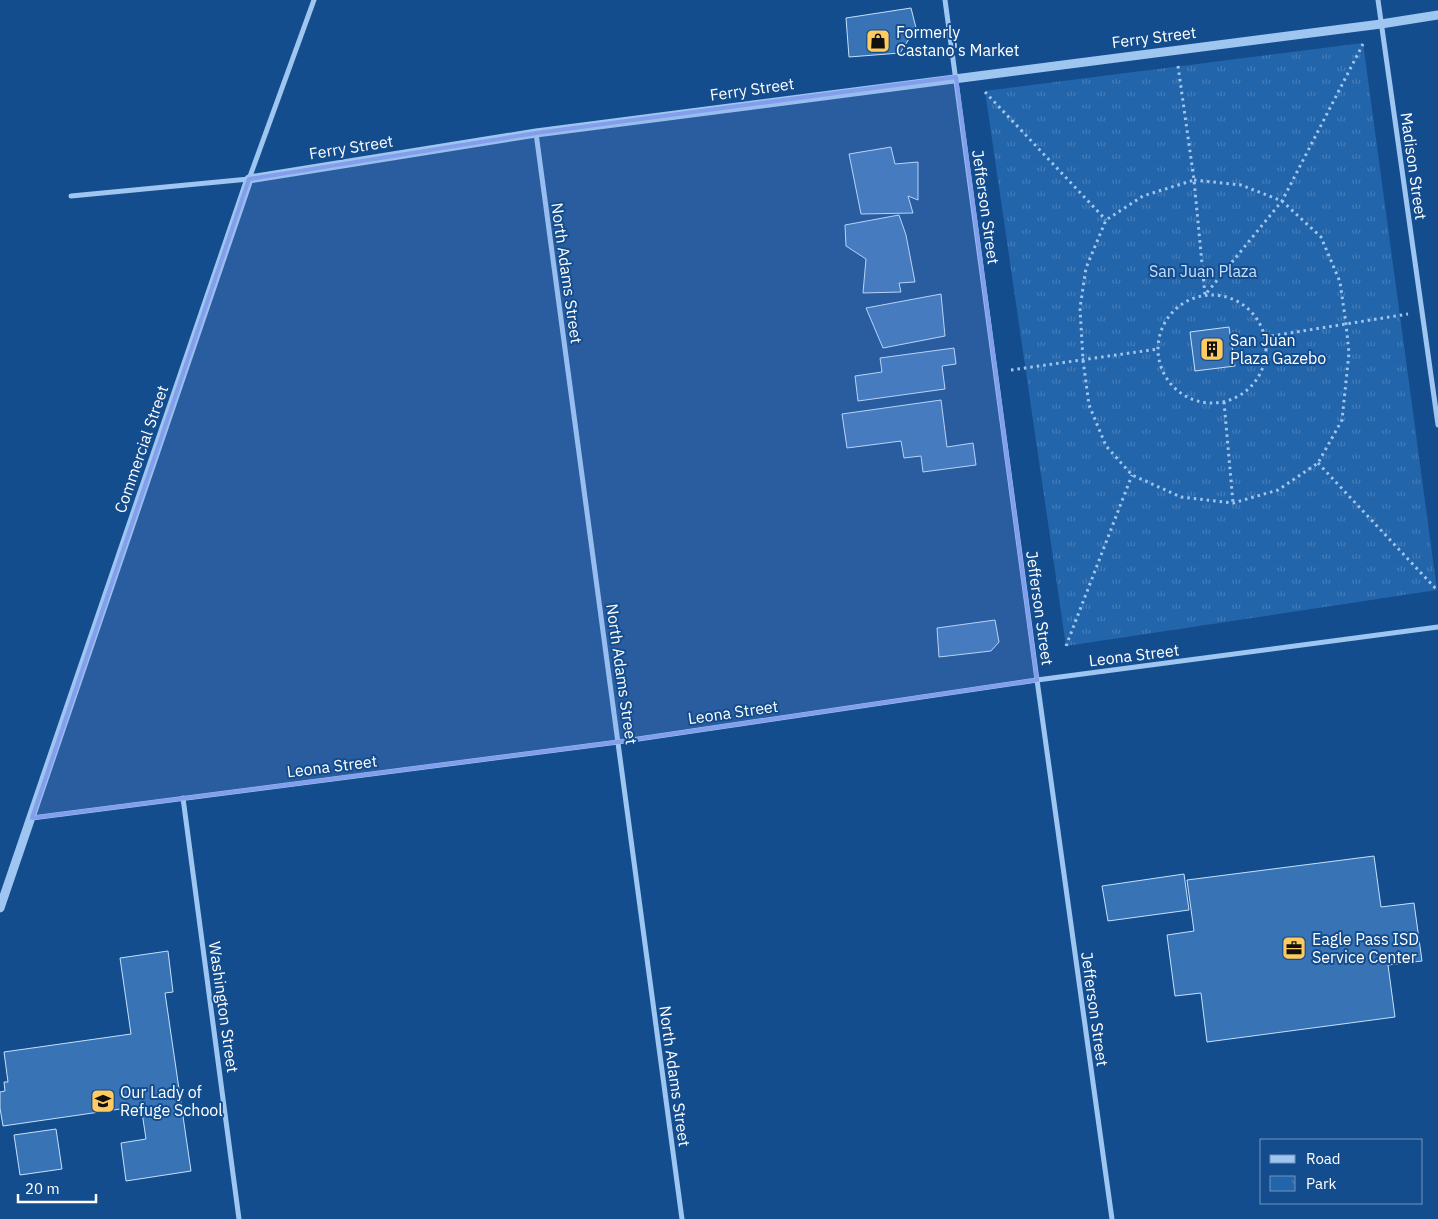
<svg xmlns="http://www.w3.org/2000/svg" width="1438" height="1219" viewBox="0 0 1438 1219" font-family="'IBM Plex Sans',sans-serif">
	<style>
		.park { fill: url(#park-tufts) }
		.building { fill: #3874b5; stroke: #c5e0fc }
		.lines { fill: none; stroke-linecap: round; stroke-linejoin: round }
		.path { stroke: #9ec6f1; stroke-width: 3; stroke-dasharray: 2.5 4; stroke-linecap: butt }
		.minor { stroke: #9ec6f1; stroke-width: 5 }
		.tertiary { stroke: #9ec6f1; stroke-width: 9 }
		.marked { fill: #839eea; fill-opacity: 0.2; stroke: #839eea; stroke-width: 4; stroke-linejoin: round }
		.labels { text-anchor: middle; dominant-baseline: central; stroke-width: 4; stroke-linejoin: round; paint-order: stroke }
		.poi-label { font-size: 16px; fill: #fff; stroke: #144d8e; text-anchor: start }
		.street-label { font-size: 16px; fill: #fff; stroke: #144d8e }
		.park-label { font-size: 16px; fill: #c5e0fc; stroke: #144d8e }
	</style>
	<defs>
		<pattern id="park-tufts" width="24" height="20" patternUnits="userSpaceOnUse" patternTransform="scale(1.25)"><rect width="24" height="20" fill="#2365ab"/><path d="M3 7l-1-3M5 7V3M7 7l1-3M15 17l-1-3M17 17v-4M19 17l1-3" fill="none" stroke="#447cb8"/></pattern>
	</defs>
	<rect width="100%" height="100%" fill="#144d8e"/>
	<polygon class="park" points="1363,43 1437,590 1066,646 985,91"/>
	<g class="building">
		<polygon points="911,8 916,28 900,53 849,57 846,18"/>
		<polygon points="891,147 895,164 918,162 918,200 908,196 913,213 861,214 849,154"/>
		<polygon points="899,215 906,235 915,282 899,283 901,292 863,293 866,259 846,246 845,225"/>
		<polygon points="941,294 945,336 883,348 866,308"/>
		<polygon points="1229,327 1235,366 1195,371 1190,332"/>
		<polygon points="954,348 956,364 942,366 945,389 858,401 855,376 882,372 880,358"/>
		<polygon points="941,400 947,447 973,443 976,465 923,472 921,456 904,458 901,441 847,448 842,414"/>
		<polygon points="995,620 999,642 991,651 939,657 937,628"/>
		<polygon points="1374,856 1381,907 1414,903 1422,961 1388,965 1395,1017 1207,1042 1201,993 1175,996 1167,935 1194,931 1187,880"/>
		<polygon points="1184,874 1189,910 1108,921 1102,886"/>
		<polygon points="168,951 173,992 165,993 191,1171 126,1181 121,1143 146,1139 141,1106 3,1126 0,1108 0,1092 5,1091 4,1082 8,1082 4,1052 131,1034 120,958"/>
		<polygon points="56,1129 62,1169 20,1175 14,1135"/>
	</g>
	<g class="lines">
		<g class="path">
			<polyline points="1178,66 1194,180 1205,295 1282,201 1363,44"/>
			<polyline points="985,92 1106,220"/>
			<polygon points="1194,180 1241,185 1282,201 1321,237 1340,282 1346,324 1349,353 1342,420 1318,463 1278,490 1233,503 1181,497 1132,475 1106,446 1089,405 1083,360 1080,308 1086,268 1106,220 1143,196"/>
			<circle cx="1212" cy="349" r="54"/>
			<polyline points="1265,337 1408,314"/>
			<polyline points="1011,370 1158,349"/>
			<polyline points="1224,402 1233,503"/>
			<polyline points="1318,463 1437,590"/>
			<polyline points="1066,646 1132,475"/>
		</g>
		<g class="minor">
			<polyline points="945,0 1037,680 1112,1219"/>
			<polyline points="1378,0 1438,425"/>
			<polyline points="536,133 682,1219"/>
			<polyline points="71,196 249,179 314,0"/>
			<polyline points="183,798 239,1219"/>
			<polyline points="32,818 618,742 1037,680 1438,627"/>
		</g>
		<polyline class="tertiary" points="0,908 249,179 536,133 1381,24 1438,15"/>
	</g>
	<path class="marked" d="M956,77L1037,680L618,742L32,818L249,179L536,133Z"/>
	<defs>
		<g id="shop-square" transform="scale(1.25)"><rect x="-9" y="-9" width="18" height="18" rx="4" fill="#ffcb5e" stroke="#144d8e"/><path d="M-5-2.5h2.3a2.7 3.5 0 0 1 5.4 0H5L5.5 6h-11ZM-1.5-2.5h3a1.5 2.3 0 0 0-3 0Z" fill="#111"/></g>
		<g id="building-square" transform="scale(1.25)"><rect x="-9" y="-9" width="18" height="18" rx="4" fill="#ffcb5e" stroke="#144d8e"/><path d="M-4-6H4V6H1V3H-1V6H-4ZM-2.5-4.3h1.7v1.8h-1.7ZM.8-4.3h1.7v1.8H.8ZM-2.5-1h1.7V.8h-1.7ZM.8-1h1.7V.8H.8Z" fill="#111"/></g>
		<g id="office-square" transform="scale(1.25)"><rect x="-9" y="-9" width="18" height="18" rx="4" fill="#ffcb5e" stroke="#144d8e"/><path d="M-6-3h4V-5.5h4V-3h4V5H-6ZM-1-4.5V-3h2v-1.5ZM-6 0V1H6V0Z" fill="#111"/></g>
		<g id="school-square" transform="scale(1.25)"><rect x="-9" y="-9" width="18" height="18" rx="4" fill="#ffcb5e" stroke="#144d8e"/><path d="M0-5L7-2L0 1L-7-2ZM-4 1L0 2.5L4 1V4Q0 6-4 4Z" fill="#111"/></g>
	</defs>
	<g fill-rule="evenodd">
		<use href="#shop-square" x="878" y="41"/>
		<use href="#building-square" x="1212" y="349"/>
		<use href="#office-square" x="1294" y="948"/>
		<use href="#school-square" x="103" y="1101"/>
	</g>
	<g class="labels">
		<g class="poi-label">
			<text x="896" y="32">Formerly<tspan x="896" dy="18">Castano's Market</tspan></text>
			<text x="1230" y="340">San Juan<tspan x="1230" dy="18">Plaza Gazebo</tspan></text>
			<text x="1312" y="939">Eagle Pass ISD<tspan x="1312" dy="18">Service Center</tspan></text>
			<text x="120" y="1092">Our Lady of<tspan x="120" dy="18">Refuge School</tspan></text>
		</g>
		<g class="street-label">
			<text transform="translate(1154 37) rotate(-7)">Ferry Street</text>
			<text transform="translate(752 89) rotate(-8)">Ferry Street</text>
			<text transform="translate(351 147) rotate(-9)">Ferry Street</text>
			<text transform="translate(1414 166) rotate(82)">Madison Street</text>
			<text transform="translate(986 207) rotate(82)">Jefferson Street</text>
			<text transform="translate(567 273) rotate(82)">North Adams Street</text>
			<text transform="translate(141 449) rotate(-71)">Commercial Street</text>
			<text transform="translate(1040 608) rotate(82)">Jefferson Street</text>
			<text transform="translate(1134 655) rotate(-7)">Leona Street</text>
			<text transform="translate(622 674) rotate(82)">North Adams Street</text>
			<text transform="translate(733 712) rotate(-8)">Leona Street</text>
			<text transform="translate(332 766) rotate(-7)">Leona Street</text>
			<text transform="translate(224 1007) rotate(82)">Washington Street</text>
			<text transform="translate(1095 1009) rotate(82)">Jefferson Street</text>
			<text transform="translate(675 1076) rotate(82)">North Adams Street</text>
		</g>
		<g class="park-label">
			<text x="1203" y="271">San Juan Plaza</text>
		</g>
	</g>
	<rect x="1260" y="1139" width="162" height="65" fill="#144d8e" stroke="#7294bb"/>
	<rect x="1270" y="1155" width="25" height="8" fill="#9ec6f1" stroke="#7294bb"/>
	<text x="1306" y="1164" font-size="15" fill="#ffffff">Road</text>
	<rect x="1270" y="1176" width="25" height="15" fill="url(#park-tufts)" stroke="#7294bb"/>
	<text x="1306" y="1189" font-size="15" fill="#ffffff">Park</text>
	<path d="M18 1194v8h78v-8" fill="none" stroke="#ffffff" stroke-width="2.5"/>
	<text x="25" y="1194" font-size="15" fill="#ffffff" stroke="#144d8e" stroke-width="4" paint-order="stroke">20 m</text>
</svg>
